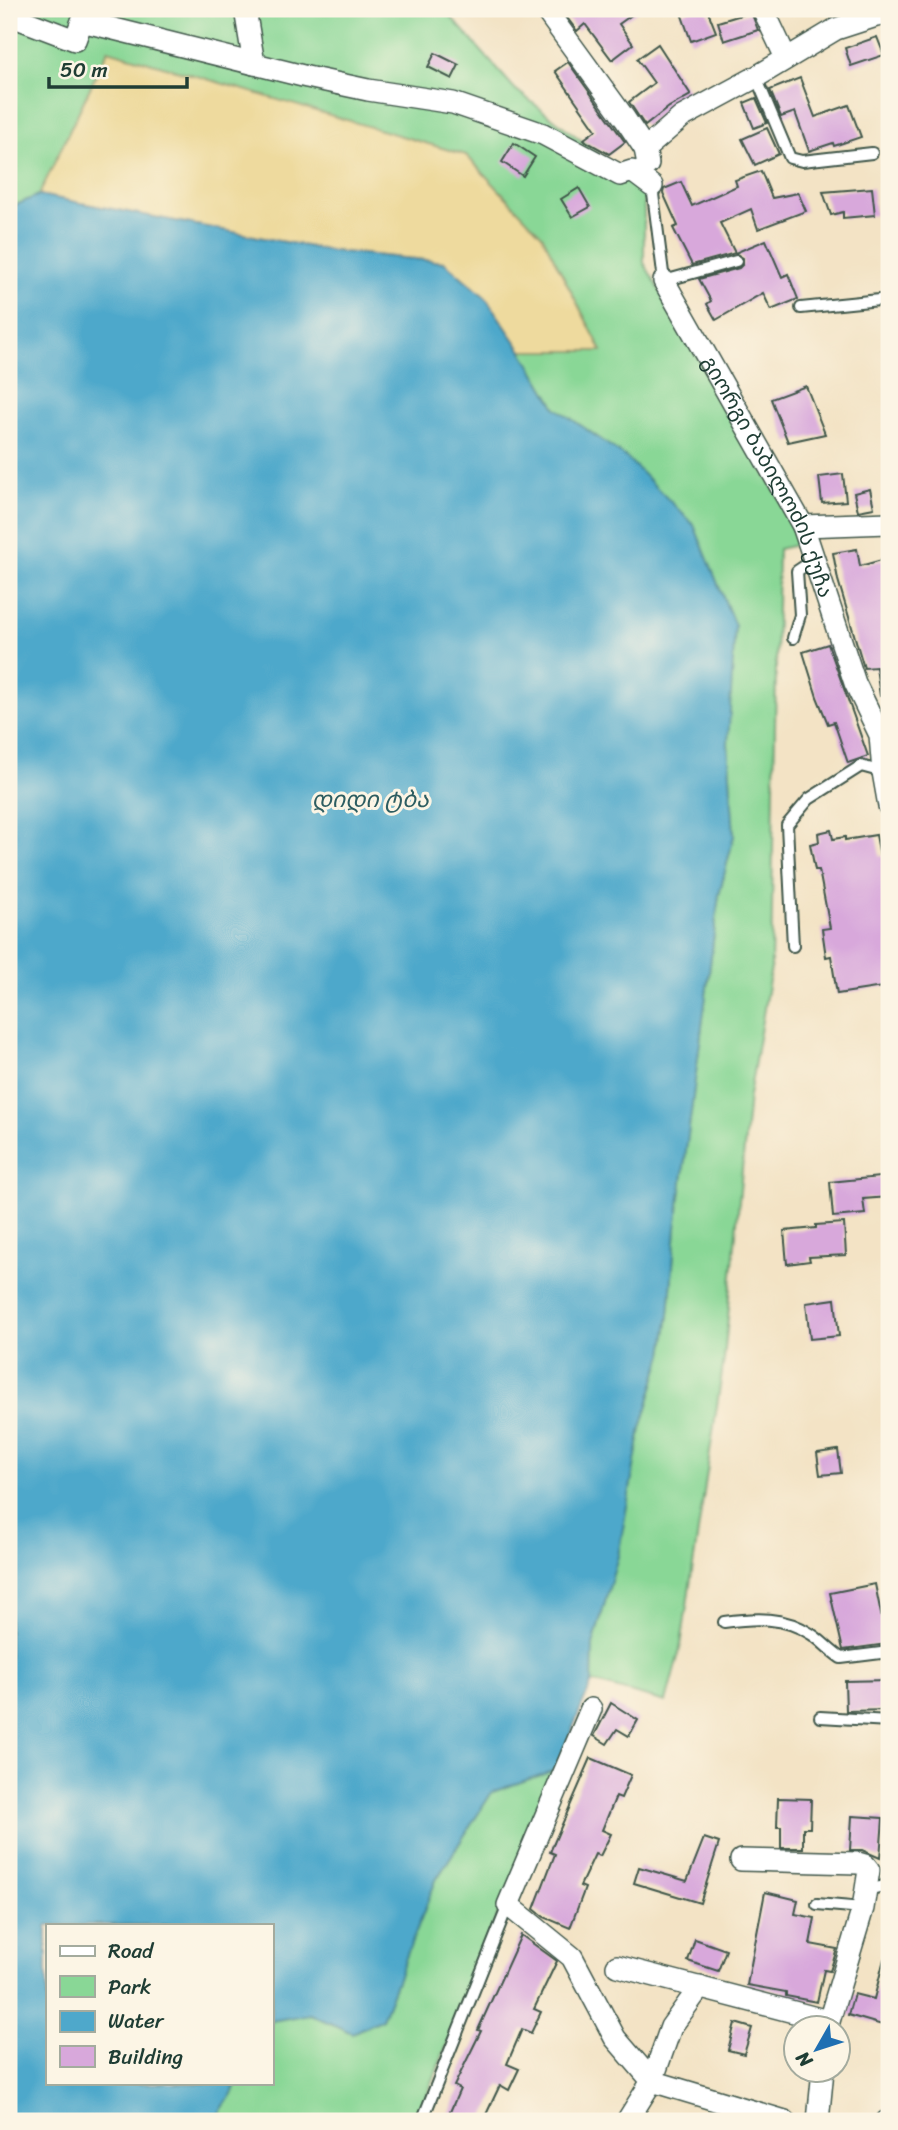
<svg xmlns="http://www.w3.org/2000/svg" width="898" height="2130" viewBox="0 0 898 2130" font-family="Sriracha,'Noto Sans Georgian',sans-serif">
	<style>
		.green { fill: #89d796; stroke: #548a65; stroke-width: 2 }
		.sand { fill: #eeda9e; stroke: #868c69; stroke-width: 2 }
		.water { fill: #4ea8cb; stroke: #367280; stroke-width: 2 }
		.building { fill: #d8a8db }
		.lines { fill: none; stroke-linecap: round; stroke-linejoin: round }
		.lane-casing { stroke: #3f564a; stroke-width: 14 }
		.street-casing { stroke: #3f564a; stroke-width: 24 }
		.lane { stroke: #fff; stroke-width: 10 }
		.street { stroke: #fff; stroke-width: 21 }
		.labels { text-anchor: middle; dominant-baseline: central; stroke-width: 6; stroke-linejoin: round; paint-order: stroke }
		.street-label { font-size: 21px; fill: #1f3d34; stroke: #fcf5e5 }
		.water-label { font-size: 23px; font-style: italic; fill: #2d5d61; stroke: #fcf5e5 }
	</style>
	<rect width="100%" height="100%" fill="#fcf5e5"/>
	<filter id="ink" filterUnits="userSpaceOnUse"><feTurbulence type="fractalNoise" baseFrequency=".0143" numOctaves="2"/><feDisplacementMap in="SourceGraphic" scale="14" xChannelSelector="R" yChannelSelector="G"/><feConvolveMatrix kernelMatrix="1 2 1 2 8 2 1 2 1" color-interpolation-filters="sRGB"/></filter>
	<filter id="wash" filterUnits="userSpaceOnUse"><feTurbulence type="fractalNoise" baseFrequency=".00686" numOctaves="4" result="noise"/><feDisplacementMap in="SourceGraphic" scale="28" xChannelSelector="R" yChannelSelector="G"/><feGaussianBlur stdDeviation="1.57" result="paint"/><feColorMatrix in="noise" values="0 0 0 0 0 0 0 0 0 0 0 0 0 0 0 0 0 1.4 0 .05"/><feComposite in="paint" operator="in"/></filter>
	<g filter="url(#wash)">
		<rect width="100%" height="100%" fill="#f3e3c5"/>
		<g class="green">
			<polygon points="9,9 444,9 515,89 644,189 644,263 785,508 801,544 778,549 771,968 749,1096 724,1359 681,1645 666,1702 592,1682 593,1645 618,1556 641,1428 663,1354 669,1315 676,1228 719,895 734,836 728,744 627,458 556,408 522,351 97,208 39,195 9,208"/>
			<polygon points="555,1770 417,2121 214,2121 233,2092 236,2083 271,2083 271,2021 310,2014 352,2033 382,2019 436,1880 492,1792"/>
		</g>
		<polygon class="sand" points="108,50 466,155 542,235 602,351 522,351 485,297 444,262 332,251 39,195"/>
		<polygon class="water" points="39,195 332,251 444,262 485,297 522,351 556,408 627,458 694,525 735,626 728,744 734,836 719,895 676,1228 669,1315 663,1354 641,1428 618,1556 593,1645 592,1682 555,1770 492,1792 436,1880 382,2019 352,2033 310,2014 271,2021 271,1925 47,1925 47,2083 236,2083 233,2092 214,2121 9,2121 9,208"/>
		<g id="blocks">
			<g class="building">
				<polygon points="573,9 640,9 619,24 633,44 612,60 585,24 577,31 565,15"/>
				<polygon points="694,9 707,9 716,32 691,41 681,13"/>
				<polygon points="751,12 758,30 724,41 718,22"/>
				<polygon points="877,37 884,55 851,66 845,48"/>
				<polygon points="658,44 691,95 669,107 645,126 629,102 654,83 637,59"/>
				<polygon points="435,53 459,65 452,79 428,67"/>
				<polygon points="568,62 625,142 609,154 587,142 584,139 596,130 555,71"/>
				<polygon points="800,78 815,117 849,105 861,137 834,146 833,143 809,151 795,112 781,117 770,90"/>
				<polygon points="756,98 767,123 754,128 744,103"/>
				<polygon points="767,128 779,154 755,165 742,139"/>
				<polygon points="514,143 535,157 523,176 502,162"/>
				<polygon points="761,171 772,198 798,193 806,211 758,229 751,209 720,223 735,253 766,240 782,277 788,274 798,299 771,310 763,293 716,320 707,304 711,301 699,279 739,268 743,264 743,258 735,253 692,265 673,228 678,226 663,193 664,189 681,182 692,206 737,186 735,180"/>
				<polygon points="579,188 590,207 572,217 561,199"/>
				<polygon points="872,188 875,215 843,218 843,212 831,215 823,192"/>
				<polygon points="806,386 825,434 788,442 771,399"/>
				<polygon points="843,474 846,501 822,503 819,477"/>
				<polygon points="870,489 874,508 858,511 854,493"/>
				<polygon points="857,549 860,566 889,558 889,695 880,696 876,667 864,668 838,580 833,553"/>
				<polygon points="828,644 868,756 848,763 834,722 828,724 817,697 803,652"/>
				<polygon points="831,830 833,839 845,837 845,840 876,835 880,856 889,854 889,986 837,994 831,956 826,957 822,929 830,928 819,870 815,870 810,844 819,842 818,833"/>
				<polygon points="889,1176 889,1197 863,1199 865,1214 833,1217 830,1182"/>
				<polygon points="844,1223 846,1255 809,1257 810,1261 787,1264 784,1231 816,1228 816,1225"/>
				<polygon points="835,1299 839,1336 810,1339 806,1303"/>
				<polygon points="838,1450 841,1473 820,1475 817,1453"/>
				<polygon points="875,1584 887,1644 843,1650 830,1593"/>
				<polygon points="889,1680 889,1710 846,1711 845,1681"/>
				<polygon points="611,1703 638,1720 629,1736 617,1729 607,1744 594,1736"/>
				<polygon points="591,1758 631,1775 621,1798 616,1796 602,1830 611,1834 600,1856 595,1854 580,1886 585,1888 570,1928 544,1917 534,1909 555,1854 550,1852"/>
				<polygon points="778,1798 811,1799 810,1828 803,1828 803,1848 781,1848 781,1827 777,1827"/>
				<polygon points="852,1816 883,1818 880,1858 862,1850 850,1850"/>
				<polygon points="704,1838 719,1843 700,1903 634,1883 639,1867 687,1881"/>
				<polygon points="765,1892 798,1900 795,1914 815,1918 810,1944 837,1949 830,1971 824,1970 817,2002 786,1996 786,1992 747,1985"/>
				<polygon points="521,1935 557,1961 534,2009 541,2012 531,2033 522,2029 507,2064 519,2069 509,2090 500,2085 483,2121 446,2121 460,2089 454,2086 481,2031 478,2030"/>
				<polygon points="695,1939 726,1950 718,1971 688,1961"/>
				<polygon points="884,1959 889,1960 889,2027 848,2015 854,1994 874,1999"/>
				<polygon points="735,2023 752,2028 744,2054 728,2050"/>
			</g>
		</g>
	</g>
	<g filter="url(#ink)">
		<use href="#blocks" fill-opacity="0" stroke="#3f564a" stroke-width="2"/>
		<g class="lines">
			<g class="lane-casing">
				<g id="lane">
					<polyline points="756,77 790,158 802,161 872,153"/>
					<polyline points="652,186 664,281 736,261"/>
					<polyline points="801,308 889,299"/>
					<polyline points="793,638 800,615 797,571 815,559"/>
					<polyline points="793,946 787,825 809,799 861,766 883,772"/>
					<path d="M724,1622C755,1618 784,1616 811,1634C821,1640 830,1651 841,1658L889,1652"/>
					<polyline points="820,1717 889,1721"/>
					<polyline points="867,1890 884,1886 889,1880"/>
					<polyline points="817,1904 863,1908"/>
					<polyline points="422,2121 508,1905"/>
				</g>
			</g>
			<g class="street-casing">
				<g id="street">
					<polyline points="245,9 254,64"/>
					<polyline points="545,9 625,119 645,149 648,164"/>
					<polyline points="763,9 786,58"/>
					<polyline points="9,15 75,40 82,21 307,77 368,90 453,103 543,134 620,175 632,171 652,186"/>
					<polyline points="645,149 682,117 756,77 836,29 876,16 889,14"/>
					<path id="s1" d="M664,281L803,526L855,683L880,735L883,772L889,806"/>
					<polyline points="803,526 889,523"/>
					<polyline points="591,1709 508,1905 572,1957 615,2038 652,2081 785,2121"/>
					<polyline points="741,1860 858,1863 865,1865 869,1870 863,1908 827,2028"/>
					<polyline points="617,1966 828,2021"/>
					<polyline points="627,2121 652,2081 671,2027 700,1987"/>
					<polyline points="818,2121 823,2070"/>
					<polyline points="887,2121 889,2121"/>
				</g>
			</g>
			<use href="#lane" class="lane"/>
			<use href="#street" class="street"/>
		</g>
	</g>
	<g class="labels">
		<g class="street-label">
			<text stroke="none"><textPath href="#s1" startOffset="222">გიორგი ბაბილოძის ქუჩა</textPath></text>
		</g>
		<g class="water-label">
			<text x="370" y="799">დიდი ტბა</text>
		</g>
	</g>
	<rect width="898" height="2130" fill="none" stroke="#fcf5e5" stroke-width="35"/>
	<rect x="46" y="1924" width="228" height="161" fill="#fcf5e5" stroke="#a4ab9e" stroke-width="2"/>
	<rect x="60" y="1946" width="35" height="10" fill="#ffffff" stroke="#a4ab9e" stroke-width="2"/>
	<text x="108" y="1958" font-size="21" fill="#1f3d34">Road</text>
	<rect x="60" y="1976" width="35" height="21" fill="#89d796" stroke="#a4ab9e" stroke-width="2"/>
	<text x="108" y="1994" font-size="21" fill="#1f3d34">Park</text>
	<rect x="60" y="2011" width="35" height="21" fill="#4ea8cb" stroke="#a4ab9e" stroke-width="2"/>
	<text x="108" y="2028" font-size="21" fill="#1f3d34">Water</text>
	<rect x="60" y="2046" width="35" height="21" fill="#d8a8db" stroke="#a4ab9e" stroke-width="2"/>
	<text x="108" y="2064" font-size="21" fill="#1f3d34">Building</text>
	<g transform="translate(817 2049) rotate(231)"><circle r="33" fill="#fcf5e5" stroke="#a4ab9e" stroke-width="2"/>
	<path d="M0-5L12 26L0 18L-12 26Z" fill="#1f6fb2"/>
	<text y="-10" font-size="19" font-weight="bold" text-anchor="middle" fill="#1f3d34">N</text>
	</g>
	<path d="M49 77v10h138v-10" fill="none" stroke="#1f3d34" stroke-width="3.5"/>
	<text x="60" y="77" font-size="21" fill="#1f3d34" stroke="#fcf5e5" stroke-width="5" paint-order="stroke">50 m</text>
</svg>
